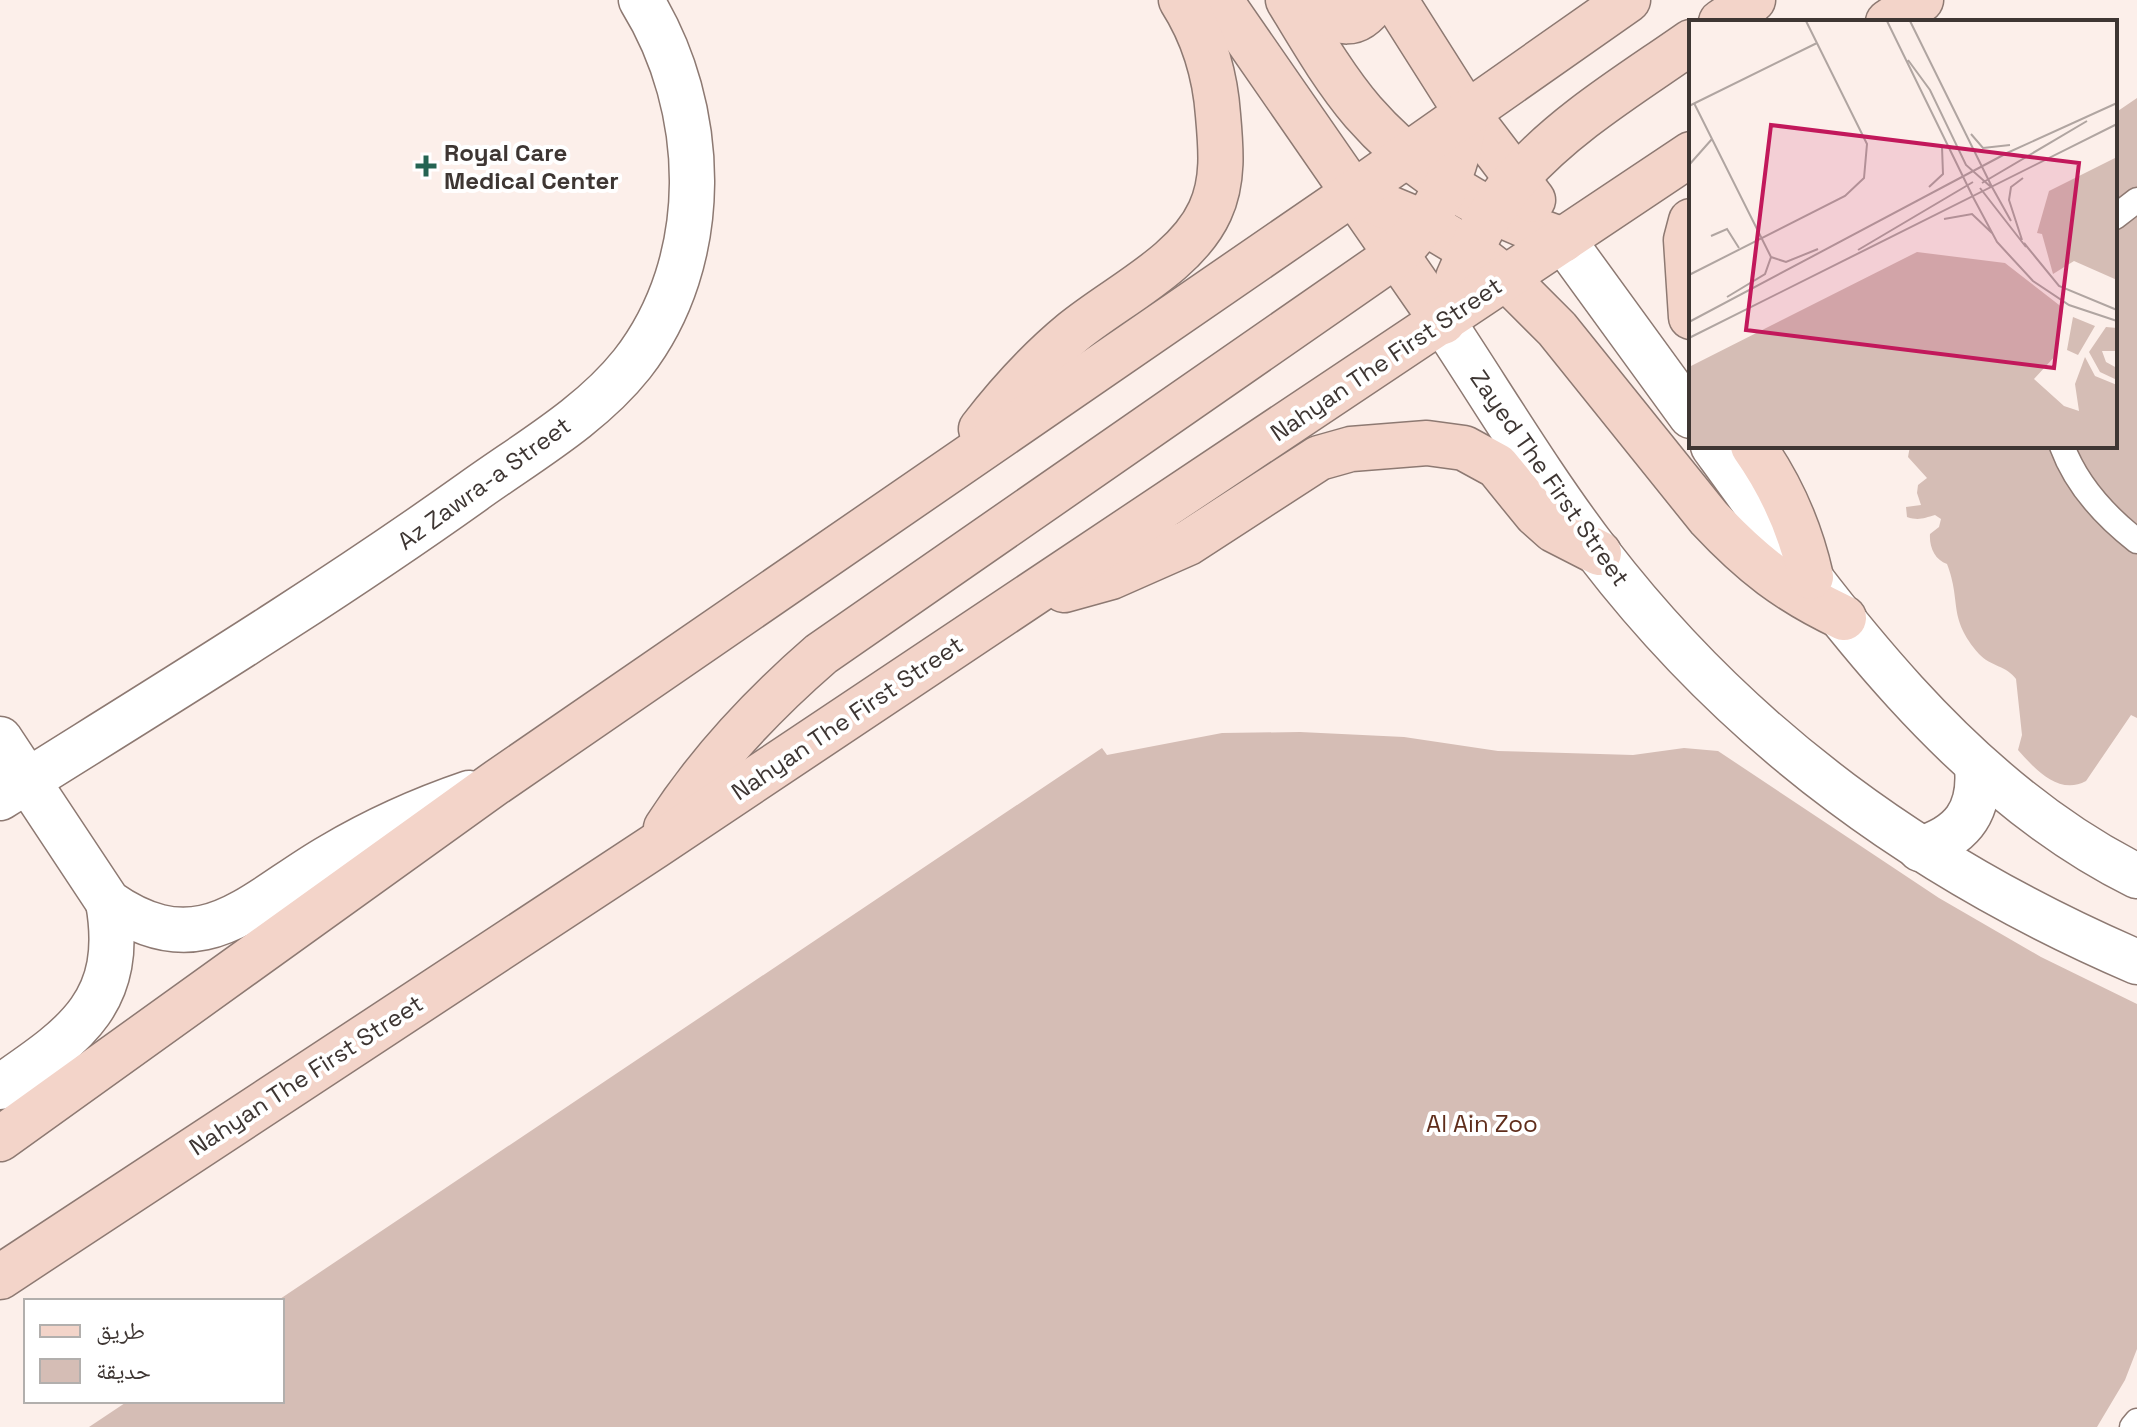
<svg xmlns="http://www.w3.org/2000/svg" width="2137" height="1427" viewBox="0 0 2137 1427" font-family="'Space Grotesk','Noto Naskh Arabic',sans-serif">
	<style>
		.green { fill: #d5bdb5 }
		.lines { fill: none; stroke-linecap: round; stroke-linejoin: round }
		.lane-casing { stroke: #8d7972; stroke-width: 27 }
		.street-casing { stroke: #8d7972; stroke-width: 47 }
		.secondary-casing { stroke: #8d7972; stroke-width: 47 }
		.lane { stroke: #fff; stroke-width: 24 }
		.street { stroke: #fff; stroke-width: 44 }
		.secondary { stroke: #f3d4c9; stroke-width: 44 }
		.poi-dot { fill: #246453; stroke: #fff; stroke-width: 3 }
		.labels { text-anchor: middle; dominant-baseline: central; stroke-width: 8; stroke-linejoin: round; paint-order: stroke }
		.poi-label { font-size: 24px; font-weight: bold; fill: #3e3633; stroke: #fff; text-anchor: start }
		.street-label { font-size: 24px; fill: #3e3633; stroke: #fff }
		.park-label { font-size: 24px; fill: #5f2d1b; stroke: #fff }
		.inset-road { fill: none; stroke: #b0a5a1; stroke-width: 2 }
		.view { fill: #c2185b; fill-opacity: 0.15; stroke: #c2185b; stroke-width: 4 }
		.inset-edge { fill: none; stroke: #3e3633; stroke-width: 4 }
	</style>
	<rect width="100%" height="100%" fill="#fcefea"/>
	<g class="green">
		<path d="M2137,98V718L2131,715L2086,781C2059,796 2035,769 2018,750L2022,735L2016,679C2007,666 1990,666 1979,654C1947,617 1962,603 1947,564C1935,560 1929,547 1930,534L1939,527L1941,519L1935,515C1924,518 1919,521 1907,517L1906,507L1921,505L1917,493L1918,485L1927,478L1908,457L1910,446H2115V113Z"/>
		<polygon points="1300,732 1404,737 1498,751 1633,755 1684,748 1718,751 1939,898 2041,957 2137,1004 2137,1349 2125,1380 2097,1427 89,1427 128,1401 282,1401 282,1301 277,1301 1102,748 1107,755 1222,733"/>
	</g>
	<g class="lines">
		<g class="lane-casing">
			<g id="lane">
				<polyline points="2115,217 2137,200"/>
				<path d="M2062,446C2076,484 2105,516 2137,541"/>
				<polyline points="2132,1427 2137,1421"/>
			</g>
		</g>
		<g class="street-casing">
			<g id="street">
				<polyline points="1563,240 1691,416"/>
				<path d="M1443,322C1494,399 1542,480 1598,553C1741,739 1923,870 2137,962"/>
				<path d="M1713,446C1828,605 1957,787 2137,876"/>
				<path d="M0,739L108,902C202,968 251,902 331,856C375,830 422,809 469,793"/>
				<path d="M0,798C159,698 319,601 472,492C526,453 590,417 632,364C713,260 708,108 641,0"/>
				<path d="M1920,849C1962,836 1981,812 1977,767"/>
				<path d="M0,1087C74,1036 126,1003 108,902"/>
			</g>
		</g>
		<g class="secondary-casing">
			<g id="secondary">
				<polyline points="1220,0 1443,322"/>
				<path d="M1288,0C1311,38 1334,78 1363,112C1417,174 1487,214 1563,240"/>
				<path d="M1318,0C1336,29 1358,28 1376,0"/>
				<polyline points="1395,0 1466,112 1533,200"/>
				<polyline points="1721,22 1753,0"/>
				<polyline points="1888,22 1921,0"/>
				<path d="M1353,193L1425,223L1470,250L1506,278L1557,329L1709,518C1752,564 1787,591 1844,618"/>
				<polyline points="1691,221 1686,240 1691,317"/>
				<path d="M1458,278C1473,243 1491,207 1517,178C1566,123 1631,84 1691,42"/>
				<path d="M981,429C1008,394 1039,360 1073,332C1117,296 1186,264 1210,211C1224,181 1221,148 1218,115C1215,73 1204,36 1181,0"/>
				<path d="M1753,446C1782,487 1800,528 1811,577"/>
				<polyline points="1064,590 1111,577 1188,543 1319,458 1351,449 1427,443 1464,448 1497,466 1536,514 1554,530 1599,553"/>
				<path d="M666,828C709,761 761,706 821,654L1396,255C1440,211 1457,172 1466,112"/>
				<polyline points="0,1139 494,784 1353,193 1628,0"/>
				<polyline points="0,1277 655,846 1691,154"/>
			</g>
		</g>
		<use href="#lane" class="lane"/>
		<use href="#street" class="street"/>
		<use href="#secondary" class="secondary"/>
	</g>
	<path class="poi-dot" d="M422 154h8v8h8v8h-8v8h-8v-8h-8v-8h8z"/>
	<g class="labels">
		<g class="poi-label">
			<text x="444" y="152">Royal Care<tspan x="444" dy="28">Medical Center</tspan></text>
		</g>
		<g class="street-label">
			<text transform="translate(1386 359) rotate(-34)">Nahyan The First Street</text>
			<text transform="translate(1550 478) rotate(55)">Zayed The First Street</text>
			<text transform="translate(484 483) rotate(-36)">Az Zawra-a Street</text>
			<text transform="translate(847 718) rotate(-34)">Nahyan The First Street</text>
			<text transform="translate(306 1075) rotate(-33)">Nahyan The First Street</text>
		</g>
		<g class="park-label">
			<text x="1482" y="1123">Al Ain Zoo</text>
		</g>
	</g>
	<g transform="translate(1689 20)">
		<rect width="428" height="428" fill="#fcefea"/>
		<path d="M428,137V260L385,241L364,254L353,214L348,213L360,171ZM228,232L316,243L374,288L368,334L345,359L375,386L390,391L386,364L396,337L406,356L428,365V427H0V347ZM384,297L406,306L389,335L378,330ZM417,307L428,308V331H413L417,342L428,348V360L411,352L400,332Z" fill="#d5bdb5"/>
		<path class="inset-road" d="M198,1L284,177M221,1L303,167M219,40L241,70L277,145L302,167M5,83L82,237L76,254L38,277M0,86L128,23M282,114L294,128L321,125M0,145L23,119M293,163L398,101M240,167L254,154L253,127M303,167L322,201M291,168L337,227M284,177L308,222L344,261L380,285L428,301M255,199L283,194L303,213M22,216L38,209L50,228M333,220L320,180L322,167L334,158M335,223L370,266L428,290M169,230L284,162M82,237L97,242L129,229M0,255L156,176L175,158L178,124L117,1M0,302L318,133L428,83M0,318L428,104"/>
		<path class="view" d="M82,105L390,143L365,348L57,310Z"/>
		<rect width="428" height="428" class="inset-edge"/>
	</g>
	<rect x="24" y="1299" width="260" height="104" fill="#ffffff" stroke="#b2afad" stroke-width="2"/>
	<rect x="40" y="1325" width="40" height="12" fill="#f3d4c9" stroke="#b2afad" stroke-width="2"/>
	<text x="96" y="1339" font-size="24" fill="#3e3633">طريق</text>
	<rect x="40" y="1359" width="40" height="24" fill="#d5bdb5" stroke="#b2afad" stroke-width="2"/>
	<text x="96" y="1379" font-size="24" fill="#3e3633">حديقة</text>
</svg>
